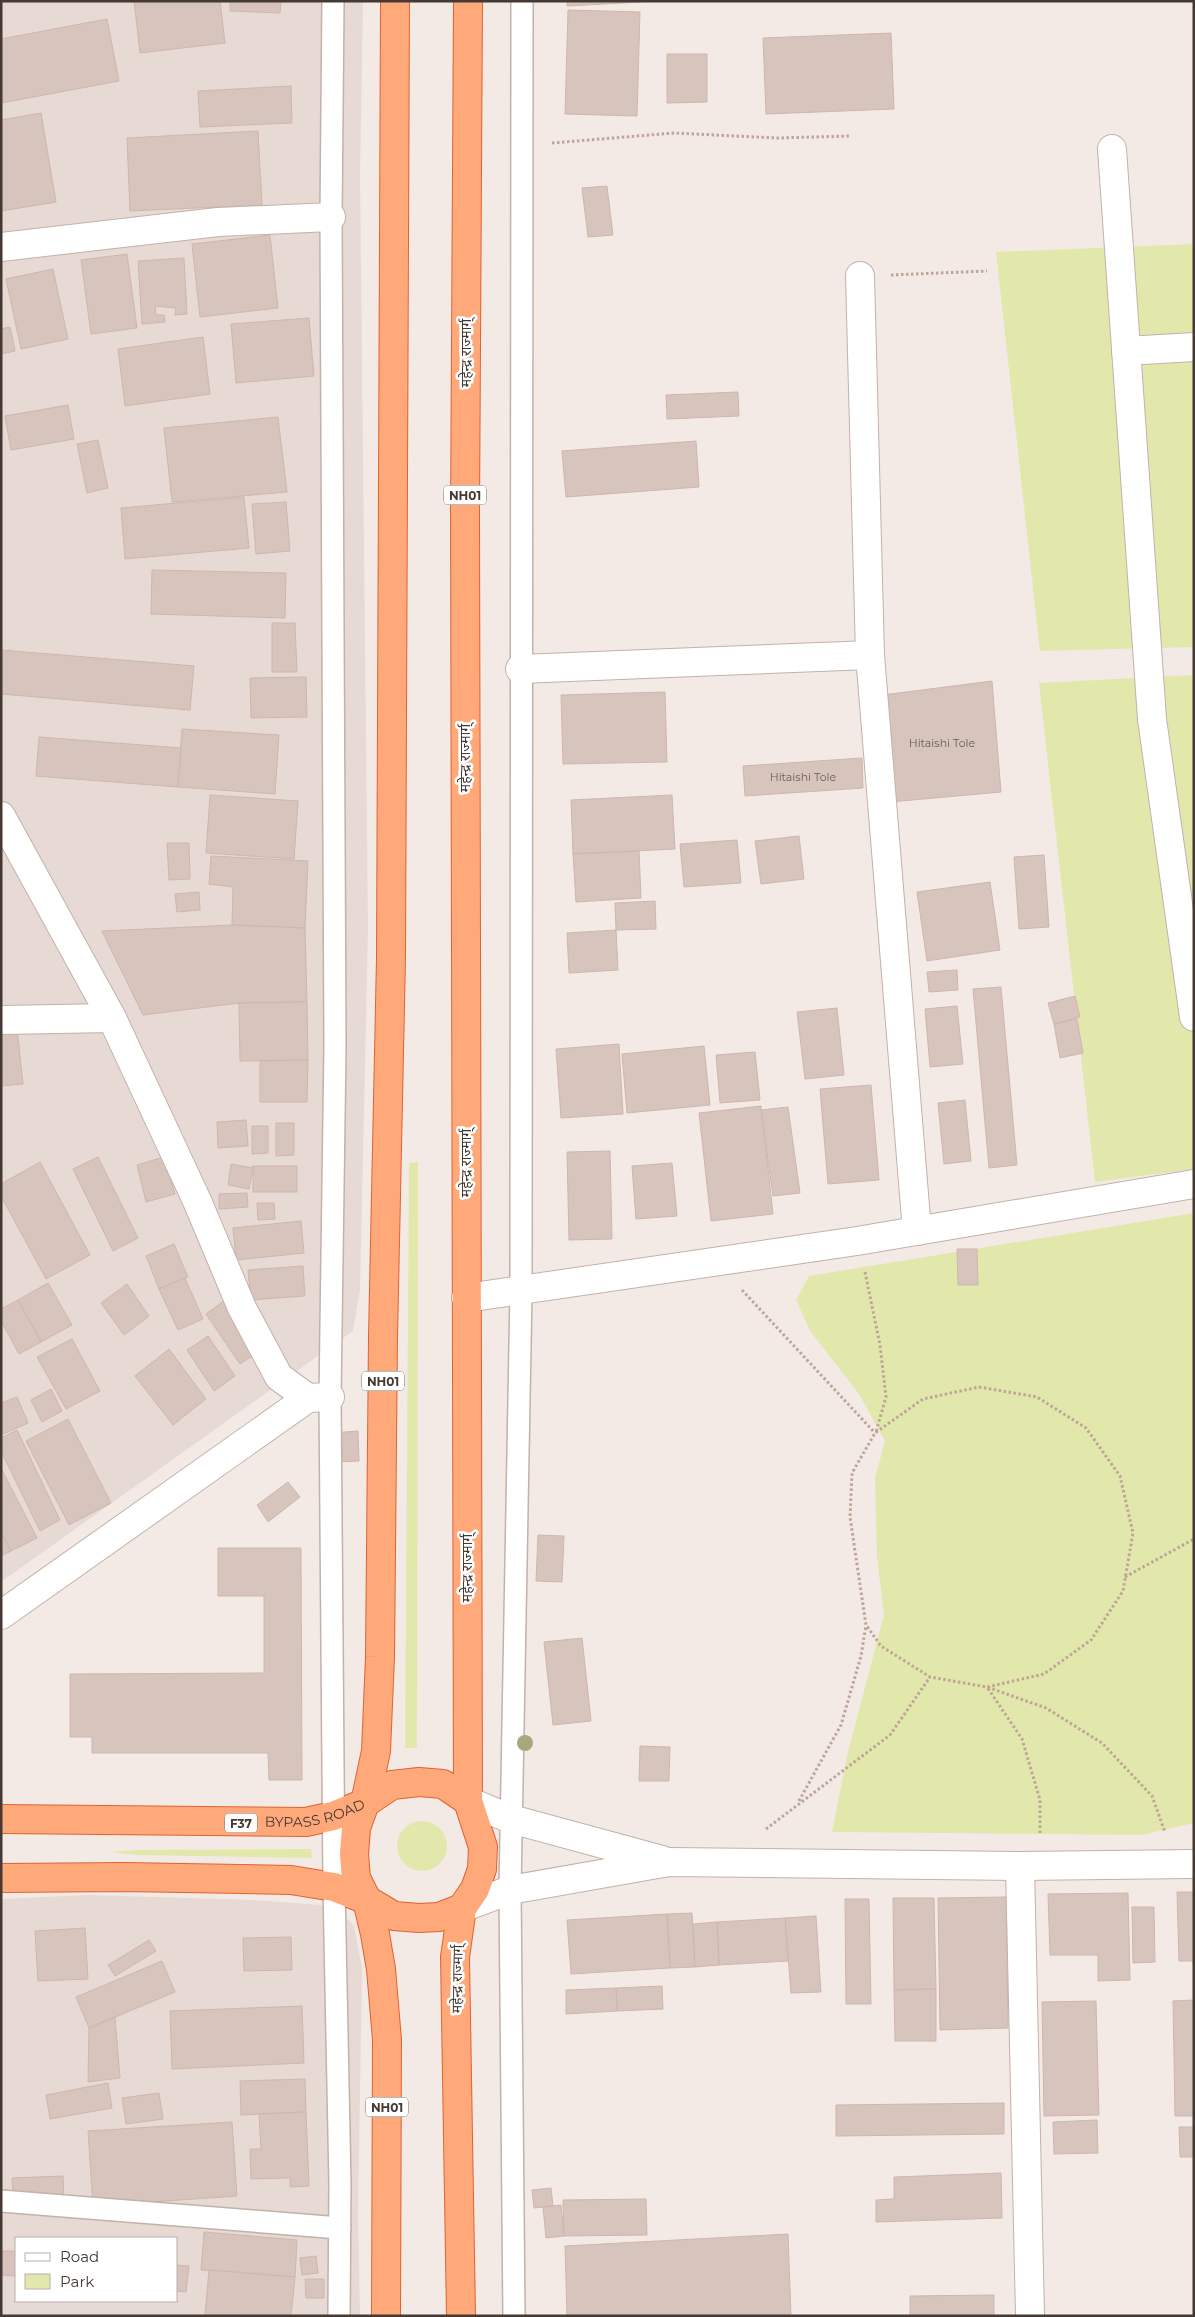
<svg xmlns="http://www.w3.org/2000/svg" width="1195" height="2317" viewBox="0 0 1195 2317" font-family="Montserrat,'Noto Sans Devanagari',sans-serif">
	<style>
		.residential { fill: #e7d9d3; fill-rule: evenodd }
		.green { fill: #e2e8ac }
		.building { fill: #d7c4bd; stroke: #cfb6ad }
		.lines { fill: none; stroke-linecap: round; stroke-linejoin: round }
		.service-casing { stroke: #c1b2aa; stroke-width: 24 }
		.minor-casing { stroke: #c1b2aa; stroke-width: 30 }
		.trunk-casing { stroke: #e06331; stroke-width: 30 }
		.path { stroke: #c0a498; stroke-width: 3; stroke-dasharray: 2.5 2.5; stroke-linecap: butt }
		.service { stroke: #fff; stroke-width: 21 }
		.minor { stroke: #fff; stroke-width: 28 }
		.trunk { stroke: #ffa87a; stroke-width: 28 }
		.tree { fill: #a3ab7c }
		.labels { text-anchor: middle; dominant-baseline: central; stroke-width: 5; stroke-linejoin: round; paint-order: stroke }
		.number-label { font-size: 11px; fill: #6a5c56 }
		.shield { fill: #fff; stroke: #7d7471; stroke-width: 1 }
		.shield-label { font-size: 12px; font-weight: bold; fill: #453934 }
		.street-label { font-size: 14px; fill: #453934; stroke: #fff }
	</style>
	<rect width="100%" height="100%" fill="#f3eae5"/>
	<g class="residential">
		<polygon points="1,1 363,1 360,174 368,928 360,1290 353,1331 1,1582"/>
		<path d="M88,1895L253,1900L320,1905L341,1912L354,1926L362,1968L358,2214L360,2316H1V1899ZM16,2238H176V2301H16Z"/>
	</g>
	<g class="green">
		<polygon points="1194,244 1194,647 1040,651 996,252"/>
		<polygon points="1194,675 1194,1169 1095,1182 1039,683"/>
		<polygon points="418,1162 417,1748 405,1748 409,1163"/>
		<polygon points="1194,1213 1194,1823 1141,1835 832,1832 847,1756 884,1615 877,1558 875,1478 885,1441 859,1394 810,1331 796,1300 809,1276"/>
		<circle cx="422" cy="1846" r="25"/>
		<polygon points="311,1849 312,1858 137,1855 110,1852 136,1850"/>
	</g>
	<g class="building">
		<polygon points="134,1 220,1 225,43 140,53"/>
		<polygon points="230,1 281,1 280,13 230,11"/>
		<polygon points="567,1 641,1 641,2 567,6"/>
		<polygon points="568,10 640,12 637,116 565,114"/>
		<polygon points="107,19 119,81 1,103 1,39"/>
		<polygon points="891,33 894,109 766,114 763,38"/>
		<polygon points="667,54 707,54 707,102 667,103"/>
		<polygon points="291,86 292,123 200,127 198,91"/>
		<polygon points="41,113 56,202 1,211 1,120"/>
		<polygon points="258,131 262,205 130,211 127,138"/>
		<polygon points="607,186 613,235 588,237 582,188"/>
		<polygon points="270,235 278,308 200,317 192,244"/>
		<polygon points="127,254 137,328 91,334 81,260"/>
		<polygon points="184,258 187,314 175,315 176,308 155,306 156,315 164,315 165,322 142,324 138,261"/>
		<polygon points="53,269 68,339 21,349 6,279"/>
		<polygon points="309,318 314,376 236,383 231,324"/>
		<polygon points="10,327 15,351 1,354 1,329"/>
		<polygon points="203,337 210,394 125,406 118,349"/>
		<polygon points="738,392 739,416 667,419 666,395"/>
		<polygon points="68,405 74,439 11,450 5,416"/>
		<polygon points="278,417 287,492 172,502 164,428"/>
		<polygon points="98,440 108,488 87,493 77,444"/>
		<polygon points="696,441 699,487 566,497 562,451"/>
		<polygon points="244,497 249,548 125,559 121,508"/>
		<polygon points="286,502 290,551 256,554 252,504"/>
		<polygon points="152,570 286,573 285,618 151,614"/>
		<polygon points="272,623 295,623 297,672 272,672"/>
		<polygon points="1,650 194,666 190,710 1,694"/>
		<polygon points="306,677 307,717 251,718 250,678"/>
		<polygon points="992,681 1001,792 890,802 883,695"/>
		<polygon points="665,692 667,762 563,764 561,695"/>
		<polygon points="182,729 279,735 275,794 178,787"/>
		<polygon points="39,737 181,748 178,787 36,776"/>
		<polygon points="862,758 863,788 745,796 743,766"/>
		<polygon points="210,795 298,801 294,859 206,853"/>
		<polygon points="672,795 675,849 573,854 571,800"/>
		<polygon points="799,836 804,879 761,884 755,841"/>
		<polygon points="737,840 741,883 684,887 680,844"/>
		<polygon points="167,843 189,843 190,879 169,880"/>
		<polygon points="639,851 641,898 576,902 573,854"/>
		<polygon points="1044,855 1049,927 1019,929 1014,857"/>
		<polygon points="211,856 308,861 305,928 232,925 233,887 209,884"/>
		<polygon points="990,882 1000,950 927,961 917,892"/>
		<polygon points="199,892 200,910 177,912 175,894"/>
		<polygon points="655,901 656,929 616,930 615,903"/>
		<polygon points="232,925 305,928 307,1002 239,1003 143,1015 102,931"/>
		<polygon points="616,930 618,970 569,973 567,933"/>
		<polygon points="957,970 958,990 929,992 927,972"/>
		<polygon points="1001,987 1017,1165 989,1168 973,989"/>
		<polygon points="1075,996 1080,1017 1054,1024 1048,1003"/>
		<polygon points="307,1002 308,1060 240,1061 239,1003"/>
		<polygon points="957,1006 963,1064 930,1067 925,1009"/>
		<polygon points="837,1008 844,1075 805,1079 797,1012"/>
		<polygon points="1077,1019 1083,1053 1060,1058 1054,1024"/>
		<polygon points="17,1028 23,1084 1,1086 1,1029"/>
		<polygon points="619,1044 623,1114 561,1118 556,1049"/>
		<polygon points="704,1046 710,1105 627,1113 622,1054"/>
		<polygon points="755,1052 760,1100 720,1103 716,1055"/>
		<polygon points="308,1060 307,1102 260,1102 260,1061"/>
		<polygon points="871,1085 879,1180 828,1184 820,1089"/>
		<polygon points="965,1100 971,1161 944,1164 938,1103"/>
		<polygon points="761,1106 773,1214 711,1221 699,1113"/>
		<polygon points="788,1107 800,1193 773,1196 761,1110"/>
		<polygon points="246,1120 248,1146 218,1148 217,1122"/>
		<polygon points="276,1123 294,1123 294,1155 276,1156"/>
		<polygon points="252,1126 268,1126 268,1153 252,1154"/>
		<polygon points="610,1151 612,1239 569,1240 567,1152"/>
		<polygon points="98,1157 138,1238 113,1251 73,1169"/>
		<polygon points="164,1157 175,1194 146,1202 137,1165"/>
		<polygon points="40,1162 90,1255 46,1279 1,1196 1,1184"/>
		<polygon points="672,1163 677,1216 636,1219 632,1166"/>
		<polygon points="231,1164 253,1168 249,1189 228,1185"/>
		<rect x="253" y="1166" width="44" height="26"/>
		<polygon points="247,1193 248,1207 219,1209 219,1194"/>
		<polygon points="257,1203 274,1203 275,1219 258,1220"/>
		<polygon points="301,1221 304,1253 236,1260 233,1228"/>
		<polygon points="174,1244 188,1277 159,1289 146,1256"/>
		<polygon points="957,1249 977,1249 978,1285 958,1285"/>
		<polygon points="303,1266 305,1296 251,1300 248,1270"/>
		<polygon points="185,1278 203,1319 178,1330 159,1289"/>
		<polygon points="48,1283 72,1325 41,1342 18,1300"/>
		<polygon points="127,1284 149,1316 124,1335 101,1303"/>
		<polygon points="18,1300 41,1342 19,1354 1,1321 1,1309"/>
		<polygon points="225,1300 260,1351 240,1364 206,1314"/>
		<polygon points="208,1336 235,1376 214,1391 187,1350"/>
		<polygon points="72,1339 100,1391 66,1409 37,1357"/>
		<polygon points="169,1349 206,1399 173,1425 135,1376"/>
		<polygon points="51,1389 62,1411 42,1422 31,1400"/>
		<polygon points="17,1397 28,1423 1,1435 1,1403"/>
		<polygon points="68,1419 111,1503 69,1525 26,1441"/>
		<polygon points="17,1430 60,1520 40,1531 1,1451 1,1438"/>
		<polygon points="358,1431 359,1461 334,1462 332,1433"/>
		<polygon points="1,1468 37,1538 11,1551 1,1533"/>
		<polygon points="288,1482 300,1497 268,1522 257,1505"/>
		<polygon points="1,1533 11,1551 1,1556"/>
		<polygon points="538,1535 564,1536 562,1582 536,1581"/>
		<polygon points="218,1548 301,1548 302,1780 269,1780 268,1753 92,1753 92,1737 70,1737 70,1674 264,1673 264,1596 218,1596"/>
		<polygon points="582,1638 591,1721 553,1725 544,1642"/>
		<polygon points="640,1746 670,1747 669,1781 639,1781"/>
		<polygon points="1177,1892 1194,1892 1194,1971 1193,1961 1179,1961"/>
		<polygon points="1128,1893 1130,1980 1098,1981 1098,1955 1050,1955 1048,1894"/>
		<polygon points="1006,1897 1008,2028 940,2030 938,1898"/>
		<polygon points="893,1898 934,1898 936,1989 894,1990"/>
		<polygon points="845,1899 869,1899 871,2004 846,2004"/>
		<polygon points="1132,1907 1154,1907 1155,1962 1133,1963"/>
		<polygon points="692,1913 695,1967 670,1968 667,1914"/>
		<polygon points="667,1914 670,1968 571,1974 567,1920"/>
		<polygon points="816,1916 821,1992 791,1993 785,1918"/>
		<polygon points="785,1918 788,1961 719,1965 717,1922"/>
		<polygon points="717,1922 719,1965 695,1967 693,1924"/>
		<polygon points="85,1928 88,1979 38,1981 35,1931"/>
		<polygon points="291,1937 292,1970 244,1971 243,1938"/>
		<polygon points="149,1940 156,1951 115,1976 108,1965"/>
		<polygon points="162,1961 175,1992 89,2028 76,1997"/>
		<polygon points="662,1986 663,2009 617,2011 616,1988"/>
		<polygon points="616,1988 617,2011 566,2014 566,1990"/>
		<polygon points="936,1989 936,2041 895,2041 894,1990"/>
		<polygon points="1194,2000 1194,2116 1175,2116 1173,2001"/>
		<polygon points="1096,2001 1099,2115 1044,2116 1042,2002"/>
		<polygon points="302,2006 304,2063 172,2069 170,2011"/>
		<polygon points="115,2017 120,2078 88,2082 89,2028"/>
		<polygon points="305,2079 306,2112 241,2115 240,2081"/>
		<polygon points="108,2083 112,2108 50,2119 46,2095"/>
		<polygon points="159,2093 163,2119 126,2124 122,2098"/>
		<polygon points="1004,2103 1004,2134 836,2136 836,2105"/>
		<polygon points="306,2112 309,2186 290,2187 290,2178 251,2179 250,2149 261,2149 259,2114"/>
		<polygon points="1097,2120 1098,2153 1054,2154 1053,2122"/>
		<polygon points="232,2122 237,2196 93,2206 88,2131"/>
		<polygon points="1179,2127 1194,2127 1194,2157 1180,2157"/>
		<polygon points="1001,2173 1002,2218 876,2222 876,2200 894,2199 894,2177"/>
		<polygon points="63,2176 64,2203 14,2205 12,2178"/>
		<polygon points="551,2188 553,2206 534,2208 532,2190"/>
		<polygon points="646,2199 647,2235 564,2236 563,2200"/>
		<polygon points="561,2205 564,2236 546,2238 543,2207"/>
		<polygon points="204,2232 297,2240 295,2277 201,2270"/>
		<polygon points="788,2234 791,2316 567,2316 565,2246"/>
		<polygon points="1,2251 16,2251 16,2276 1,2275"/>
		<polygon points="316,2256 318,2273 302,2275 300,2258"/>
		<polygon points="176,2265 189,2266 186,2292 176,2291"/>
		<polygon points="209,2270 295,2277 291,2316 205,2315"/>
		<polygon points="305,2279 324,2279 324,2298 306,2298"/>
		<polygon points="994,2295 994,2316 910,2316 910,2296"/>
	</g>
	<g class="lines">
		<g class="service-casing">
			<g id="service">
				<polyline points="333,1 331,217 335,1047 330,1397 334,1887 340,2184 339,2316"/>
				<polyline points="1,2201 340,2228"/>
				<polyline points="514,2316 510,1890 521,1290 522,1"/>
			</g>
		</g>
		<g class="minor-casing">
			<g id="minor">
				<polyline points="1112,149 1152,719 1194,1017"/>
				<polyline points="1,247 218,222 331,217"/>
				<polyline points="860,276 870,655 917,1231"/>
				<polyline points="1126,351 1194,347"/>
				<polyline points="520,669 870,655"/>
				<polyline points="1,816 112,1018 198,1203 242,1308 279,1377 308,1398"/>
				<polyline points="1,1020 112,1018"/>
				<polyline points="466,1298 857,1241 1194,1184"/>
				<polyline points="1,1615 308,1398 330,1397"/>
				<polyline points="468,1801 511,1819 662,1860"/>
				<polyline points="1020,1866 1030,2316"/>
				<polyline points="462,1908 510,1890 669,1862 1020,1866 1194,1864"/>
			</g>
		</g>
		<g class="trunk-casing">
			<g id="trunk">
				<path id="s1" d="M1,1819L306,1822L333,1816L365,1803L392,1785L419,1782L443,1784L468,1801"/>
				<polyline points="1,1878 125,1877 291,1880 334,1887 367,1900 394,1916 419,1918 439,1917 462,1908"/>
				<polyline points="386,2316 387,2040 381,1969 375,1934 367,1900 356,1878 354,1854 356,1828 365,1803 376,1751 380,1657 383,1337 391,958 395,1"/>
				<polyline points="461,2316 455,1957 462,1908 475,1889 482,1869 483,1847 468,1801 465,516 468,1"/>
			</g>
		</g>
		<g class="path">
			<polyline points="552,143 674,133 777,138 849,136"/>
			<polyline points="891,275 987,271"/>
			<polyline points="865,1272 880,1345 886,1397 876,1432"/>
			<polyline points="742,1290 875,1433"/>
			<polygon points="979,1387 1037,1397 1086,1428 1120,1476 1133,1533 1123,1591 1091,1640 1044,1674 987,1687 930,1677 881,1646 866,1625 850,1517 852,1473 875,1433 923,1399"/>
			<polyline points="1125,1577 1194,1539"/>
			<polyline points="799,1801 841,1725 861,1656 866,1625"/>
			<polyline points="766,1829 890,1735 930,1677"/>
			<polyline points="1040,1833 1040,1800 1022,1739 987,1687 1046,1708 1102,1743 1152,1796 1165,1832"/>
		</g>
		<use href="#service" class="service"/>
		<use href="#minor" class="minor"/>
		<use href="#trunk" class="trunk"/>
	</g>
	<circle class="tree" cx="525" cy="1743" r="8"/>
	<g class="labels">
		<g class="number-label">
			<text x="942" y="743">Hitaishi Tole</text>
			<text x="803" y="777">Hitaishi Tole</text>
		</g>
		<g class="shield">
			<rect x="444" y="485.5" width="42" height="19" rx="4"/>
			<rect x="362" y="1371.5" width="42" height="19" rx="4"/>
			<rect x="225" y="1813.5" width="32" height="19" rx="4"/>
			<rect x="366" y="2097.5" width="42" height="19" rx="4"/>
		</g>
		<g class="shield-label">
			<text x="465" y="495">NH01</text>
			<text x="383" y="1381">NH01</text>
			<text x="241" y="1823">F37</text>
			<text x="387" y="2107">NH01</text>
		</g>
		<g class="street-label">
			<text transform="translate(466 353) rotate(-90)">महेन्द्र राज्मार्ग्</text>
			<text transform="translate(465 758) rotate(-90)">महेन्द्र राज्मार्ग्</text>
			<text transform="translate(466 1163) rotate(-90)">महेन्द्र राज्मार्ग्</text>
			<text transform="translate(467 1568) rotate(-90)">महेन्द्र राज्मार्ग्</text>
			<text stroke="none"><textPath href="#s1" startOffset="315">BYPASS ROAD</textPath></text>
			<text transform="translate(457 1979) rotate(-89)">महेन्द्र राज्मार्ग्</text>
		</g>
	</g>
	<rect width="1195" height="2317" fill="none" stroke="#453934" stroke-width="5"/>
	<rect x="15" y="2237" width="162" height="65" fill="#ffffff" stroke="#b5b0ae"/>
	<rect x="25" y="2253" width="25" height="8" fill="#ffffff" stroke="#b5b0ae"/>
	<text x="60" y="2262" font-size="15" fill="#453934">Road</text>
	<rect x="25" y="2274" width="25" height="15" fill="#e2e8ac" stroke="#b5b0ae"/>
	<text x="60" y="2287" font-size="15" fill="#453934">Park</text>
</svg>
